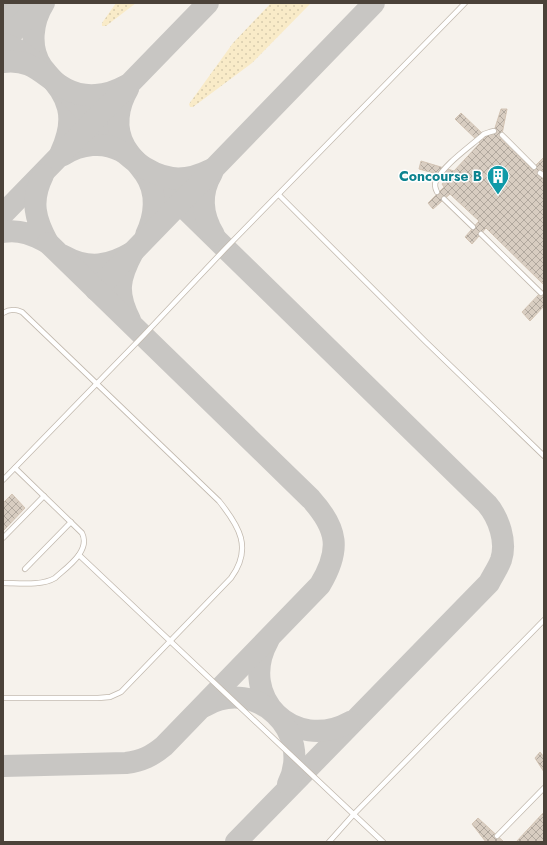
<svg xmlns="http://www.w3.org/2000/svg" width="547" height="845" viewBox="0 0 547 845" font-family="Jost,sans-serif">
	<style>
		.sand { fill: url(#sand-dots) }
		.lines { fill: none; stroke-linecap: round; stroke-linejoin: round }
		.taxiway { stroke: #c8c6c3; stroke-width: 22 }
		.building { fill: url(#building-cross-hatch); stroke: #d3c4b4 }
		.lane-casing { stroke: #c2b9ae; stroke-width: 6 }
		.lane { stroke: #fff; stroke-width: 4.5 }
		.labels { text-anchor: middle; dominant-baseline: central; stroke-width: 3; stroke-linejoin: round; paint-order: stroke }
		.culture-label { font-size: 14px; font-weight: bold; fill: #0d838f; stroke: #fff; text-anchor: end }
	</style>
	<defs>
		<pattern id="sand-dots" width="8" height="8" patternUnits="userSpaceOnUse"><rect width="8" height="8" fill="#f9ebc8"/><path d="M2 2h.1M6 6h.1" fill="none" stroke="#d7cbad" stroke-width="1.8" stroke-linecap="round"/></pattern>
		<pattern id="building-cross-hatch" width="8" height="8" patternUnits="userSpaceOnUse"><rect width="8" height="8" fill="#d8cdc1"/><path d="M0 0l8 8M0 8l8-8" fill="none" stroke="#b1a89e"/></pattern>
	</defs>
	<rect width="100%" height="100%" fill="#f6f2ec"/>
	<g class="sand">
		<polygon points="116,3 136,3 106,26 102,26 102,23"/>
		<polygon points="271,3 311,3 252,63 193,107 190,107 189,104 233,43"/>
	</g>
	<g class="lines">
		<g class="taxiway">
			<path d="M44,3C32,22 29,48 42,67C52,80 64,91 68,108C72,124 67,139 61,152"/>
			<polyline points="3,15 22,3"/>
			<polyline points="3,42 40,5"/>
			<path d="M3,44C18,48 27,56 39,66L487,504C499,518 507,542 501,560C498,568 493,575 489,583L236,842"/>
			<path d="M3,62C34,58 43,77 66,89C85,99 107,96 125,86"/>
			<path d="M128,89C118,106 114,128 125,147C131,157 139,165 145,174C158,193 155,216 146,235"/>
			<path d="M63,155C81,144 103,141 121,151C127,154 131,159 136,162C161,180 182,184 210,170"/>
			<path d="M212,173C200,193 202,215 214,235"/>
			<polyline points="3,214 208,3"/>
			<path d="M3,232C20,229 34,235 48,243C35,219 30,201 43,175"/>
			<path d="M64,256C89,270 109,266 133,252C119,278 116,293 130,320"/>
			<polyline points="96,290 374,3"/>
			<path d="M268,641C237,697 294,753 350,722"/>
			<path d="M205,706C256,676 314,732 288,784"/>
			<path d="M3,766L126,763C142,761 152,756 164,746L320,585C341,550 338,529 311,499L48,243"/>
		</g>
	</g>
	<g class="building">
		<polygon points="501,109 507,109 501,139 532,169 544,157 544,169 539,175 544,180 544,285 486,228 472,244 465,237 479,221 450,194 433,209 428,203 444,187 442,184 448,177 419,169 421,161 454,171 480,143 455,119 461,113 486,137 492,130 494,131"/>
		<polygon points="544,289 544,306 530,321 522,312"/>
		<polygon points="12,494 25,508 3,531 3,503"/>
		<polygon points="540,752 544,757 544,772 535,758"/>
		<polygon points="544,812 544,842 516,842"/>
		<polygon points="478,818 504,842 486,842 472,824"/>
	</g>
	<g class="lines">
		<g class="lane-casing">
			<g id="lane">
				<polyline points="502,135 534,167"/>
				<polyline points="540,173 544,176"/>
				<path d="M437,192C435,188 434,185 436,181C443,165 471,146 484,134L490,132L494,131"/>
				<polyline points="279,195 426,342 544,456"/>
				<polyline points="444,199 473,227"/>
				<polyline points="481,234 541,293"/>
				<path d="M3,313C10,309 15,309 22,312L219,501C239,526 253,548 231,578L121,692L110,697L98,698H3"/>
				<polyline points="3,480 143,336 225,249 465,3"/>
				<polyline points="3,538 44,496"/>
				<polyline points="79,555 383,842"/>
				<polyline points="25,569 71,522"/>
				<path d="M3,583C18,583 42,586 55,578C67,567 91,551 82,533L15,468"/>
				<polyline points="497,836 544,788"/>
				<polyline points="329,842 354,814 544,620"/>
			</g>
		</g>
		<use href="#lane" class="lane"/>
	</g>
	<defs>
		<g id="building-pin" transform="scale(1.15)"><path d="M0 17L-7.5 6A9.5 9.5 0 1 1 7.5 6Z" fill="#0f9aa8" stroke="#fff"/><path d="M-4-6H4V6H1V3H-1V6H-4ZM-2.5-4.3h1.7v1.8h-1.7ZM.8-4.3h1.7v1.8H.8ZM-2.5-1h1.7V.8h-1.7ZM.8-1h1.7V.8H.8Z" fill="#fff"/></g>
	</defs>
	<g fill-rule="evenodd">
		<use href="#building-pin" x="498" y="176"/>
	</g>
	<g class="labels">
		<g class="culture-label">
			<text x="482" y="176">Concourse B</text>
		</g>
	</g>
	<rect width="547" height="845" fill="none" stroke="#4b4239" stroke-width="8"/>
</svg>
